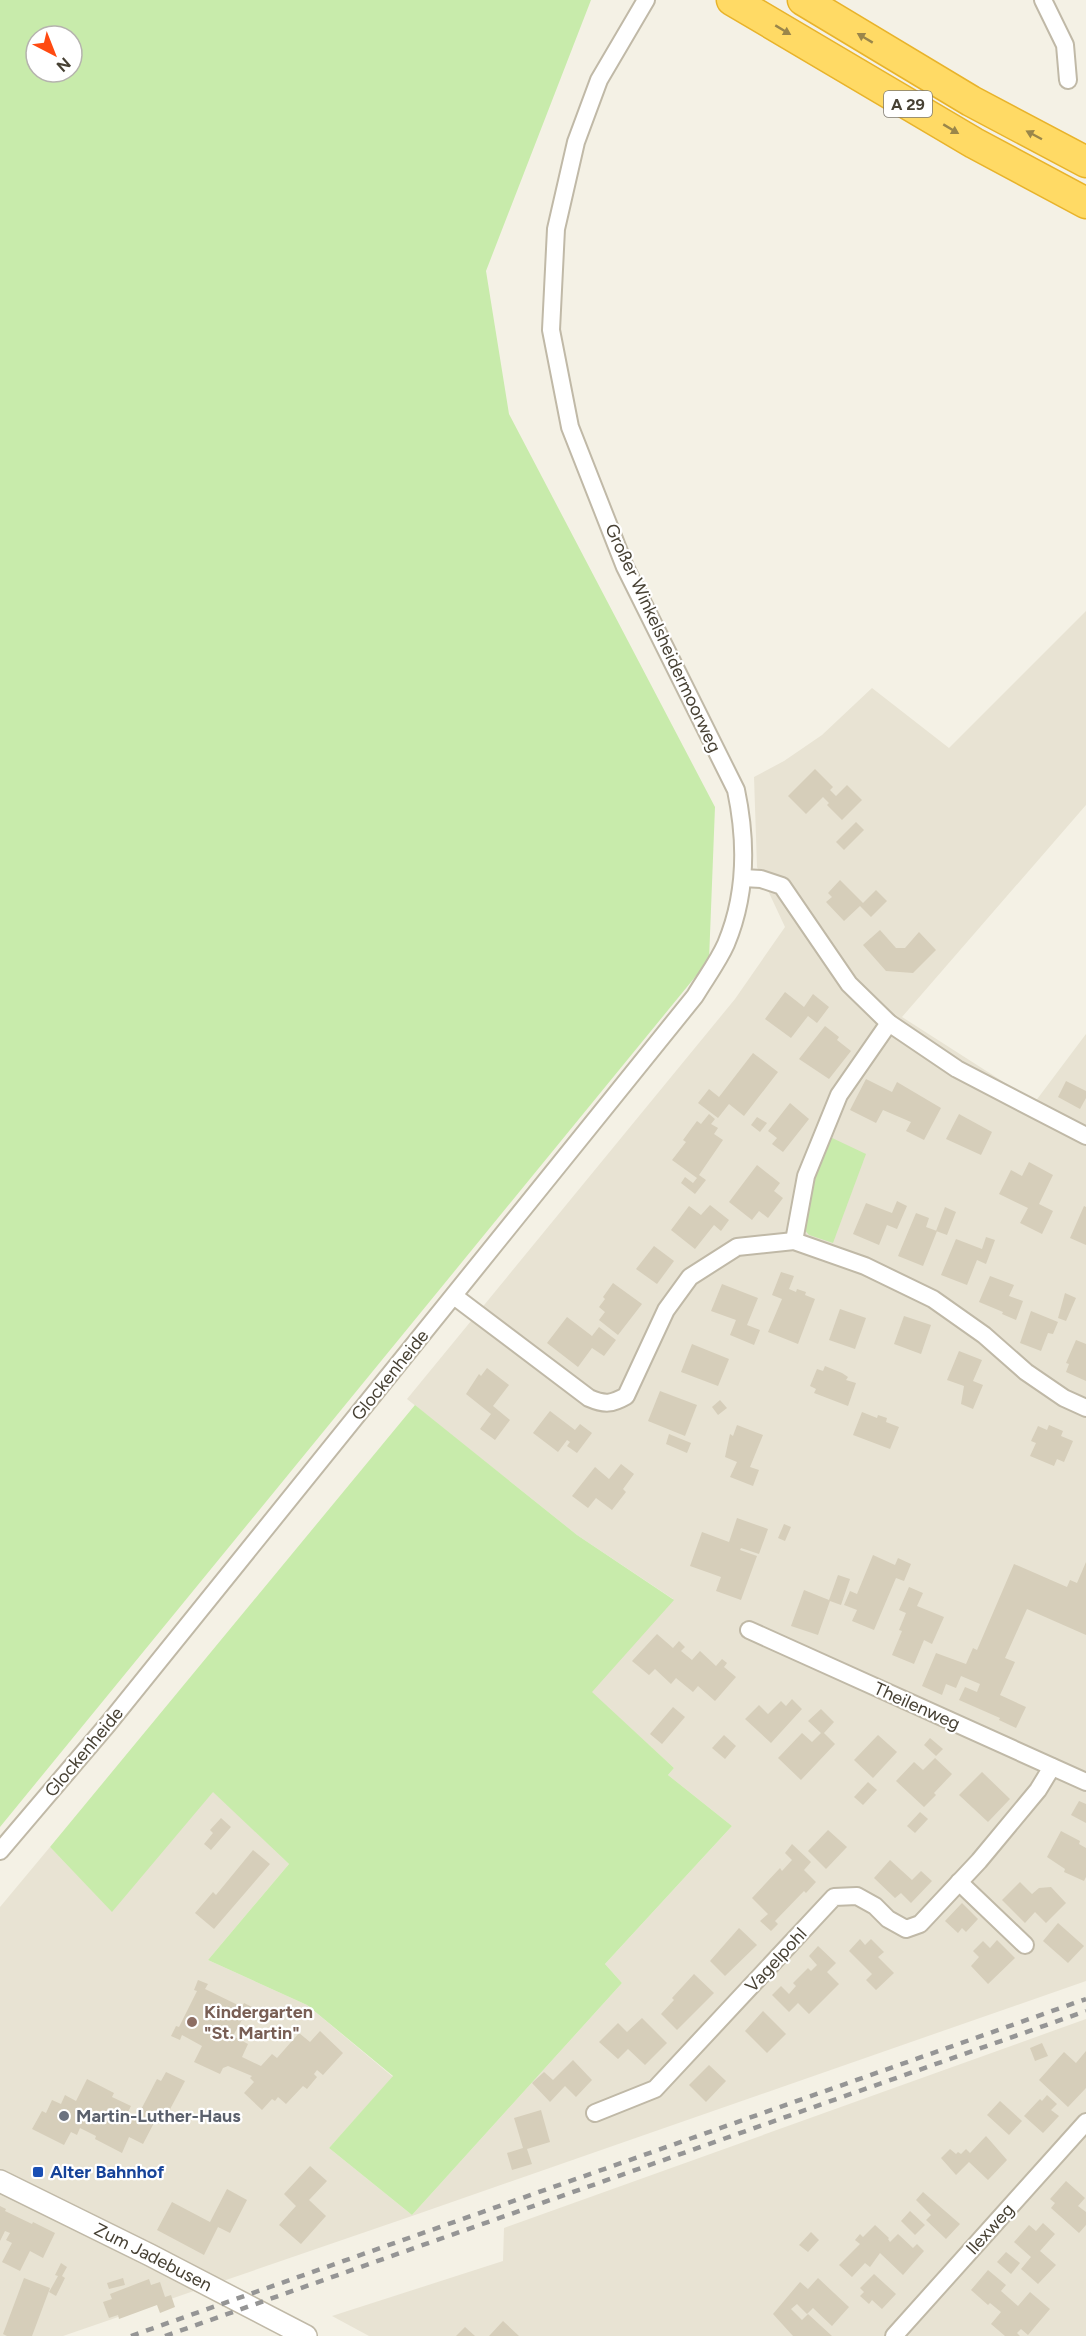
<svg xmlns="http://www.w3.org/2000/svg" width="1086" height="2336" viewBox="0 0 1086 2336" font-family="Figtree,sans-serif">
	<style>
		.residential { fill: #e8e3d3 }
		.green { fill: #c8ebab; fill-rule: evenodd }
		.building { fill: #d6ceba }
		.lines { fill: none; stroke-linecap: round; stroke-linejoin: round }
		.minor-casing { stroke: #c0b9a7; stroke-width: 20 }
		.tertiary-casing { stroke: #c0b9a7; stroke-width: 24 }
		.motorway-casing { stroke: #e8b32b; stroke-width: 33 }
		.minor { stroke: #fff; stroke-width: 16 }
		.tertiary { stroke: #fff; stroke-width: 21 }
		.motorway { stroke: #ffda65; stroke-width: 30 }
		.rail { stroke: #959595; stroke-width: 4.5; stroke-dasharray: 8 8; stroke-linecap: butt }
		.oneway { fill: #9a864a }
		.education-dot { fill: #8d6e63; stroke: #fff; stroke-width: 2 }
		.worship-dot { fill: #6b7280; stroke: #fff; stroke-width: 2 }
		.transit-dot { fill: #1a4fb4; stroke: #fff; stroke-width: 2 }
		.labels { text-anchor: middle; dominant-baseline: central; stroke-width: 4.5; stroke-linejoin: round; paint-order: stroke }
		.shield { fill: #fff; stroke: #7e7a71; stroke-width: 1.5 }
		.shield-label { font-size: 16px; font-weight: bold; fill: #474134 }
		.street-label { font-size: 18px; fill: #474134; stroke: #fff }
		.education-label { font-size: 18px; font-weight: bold; fill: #785e54; stroke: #fff; text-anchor: start }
		.worship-label { font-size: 18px; font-weight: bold; fill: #5b616d; stroke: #fff; text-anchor: start }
		.transit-label { font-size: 18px; font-weight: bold; fill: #164399; stroke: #fff; text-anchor: start }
	</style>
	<rect width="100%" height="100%" fill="#f4f1e5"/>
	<g class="residential">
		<polygon points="1086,611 1086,805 902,1017 1035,1102 1086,1034 1086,1981 412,2216 63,2336 0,2336 0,1907 50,1847 112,1911 213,1791 289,1864 208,1960 307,2005 393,2077 329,2148 412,2215 622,1983 605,1964 732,1826 668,1775 674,1768 591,1692 673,1599 577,1535 407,1399 735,999 785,927 757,867 754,777 784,761 822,735 872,688 949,748"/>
		<polygon points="1086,2019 1086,2336 369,2336 332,2316 503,2261 504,2228"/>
	</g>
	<g class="green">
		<path d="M0,0H591L486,271L509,414L715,807L709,960L0,1827ZM36,36H72V72H36Z"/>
		<polygon points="828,1136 866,1154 833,1243 809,1235 804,1229 816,1168"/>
		<polygon points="415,1405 577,1535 674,1600 592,1692 674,1768 668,1775 732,1826 605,1964 622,1983 412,2215 329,2148 393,2076 307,2005 208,1960 289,1864 213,1792 112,1912 50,1847"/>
	</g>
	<g class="building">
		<polygon points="815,769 833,787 830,790 836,796 847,785 862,800 842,820 827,805 829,803 823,797 806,814 788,796"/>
		<polygon points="856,822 864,830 844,850 836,842"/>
		<polygon points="840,880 863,903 876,890 887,901 871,917 860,906 844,921 826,902 832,897 828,893"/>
		<polygon points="880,930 896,948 905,948 919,932 936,950 913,973 886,971 863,945"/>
		<polygon points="785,992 804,1007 813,994 829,1007 817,1023 808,1016 791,1038 765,1019"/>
		<polygon points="825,1026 839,1037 837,1040 851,1051 829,1079 799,1059"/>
		<polygon points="753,1053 778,1072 744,1116 729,1104 718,1118 698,1103 709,1089 719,1097"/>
		<polygon points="866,1079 892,1092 897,1082 941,1108 924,1140 906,1131 911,1122 883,1110 876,1123 850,1110"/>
		<polygon points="1066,1081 1086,1091 1086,1098 1080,1109 1058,1097"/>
		<polygon points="790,1103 809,1119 783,1152 772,1144 777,1138 768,1131"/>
		<polygon points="709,1114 715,1119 711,1124 718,1128 714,1134 723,1140 699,1175 706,1180 695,1194 681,1183 685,1177 693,1183 697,1178 672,1160 686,1142 683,1140 697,1121 701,1124"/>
		<polygon points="959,1114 992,1132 981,1155 946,1139"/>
		<polygon points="757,1117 767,1123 760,1132 751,1125"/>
		<polygon points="1029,1162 1053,1175 1039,1204 1053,1211 1042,1234 1020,1223 1028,1208 999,1194 1011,1170 1022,1176"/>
		<polygon points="757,1165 780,1183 774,1191 783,1198 768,1218 759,1211 752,1220 729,1202"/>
		<polygon points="897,1201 907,1206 897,1229 887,1225 879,1245 853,1234 866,1203 892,1213"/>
		<polygon points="710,1205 729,1220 721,1231 714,1225 695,1249 671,1230 689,1206 701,1215"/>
		<polygon points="1084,1206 1086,1207 1086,1245 1070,1238"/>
		<polygon points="945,1207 956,1212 947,1235 936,1231"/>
		<polygon points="916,1213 929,1218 926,1227 937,1231 923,1266 898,1256"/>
		<polygon points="986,1237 995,1240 986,1264 977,1260 967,1285 941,1275 956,1239 982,1249"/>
		<polygon points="654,1246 674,1261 657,1284 636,1269"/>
		<polygon points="781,1272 794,1276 789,1289 796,1292 797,1289 806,1292 805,1295 815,1299 798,1344 768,1332 782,1299 772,1295"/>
		<polygon points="990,1276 1014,1285 1009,1296 1023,1301 1016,1320 1002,1314 1003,1312 979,1302"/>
		<polygon points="613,1283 642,1304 618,1335 599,1320 605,1312 599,1307 605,1299 603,1297"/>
		<polygon points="722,1284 758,1298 747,1325 760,1330 754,1345 730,1335 736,1320 711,1311"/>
		<polygon points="1065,1293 1076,1298 1066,1321 1058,1318"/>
		<polygon points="840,1309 866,1318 855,1349 829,1340"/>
		<polygon points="1031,1311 1058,1322 1053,1334 1048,1333 1041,1351 1020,1343"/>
		<polygon points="904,1316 931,1325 921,1354 894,1344"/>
		<polygon points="567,1317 592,1336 599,1327 616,1340 604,1356 592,1348 578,1367 547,1343"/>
		<polygon points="1076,1340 1086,1344 1086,1381 1066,1372 1069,1364 1066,1363"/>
		<polygon points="692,1344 729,1359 718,1386 681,1372"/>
		<polygon points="959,1351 982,1360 973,1381 983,1385 973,1409 961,1404 964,1386 947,1380"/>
		<polygon points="825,1366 842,1373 848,1377 846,1380 856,1383 848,1406 814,1393 816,1389 810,1386 817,1369 823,1371"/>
		<polygon points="487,1368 509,1385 493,1406 510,1420 495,1440 480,1429 491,1414 466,1394 479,1374 481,1376"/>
		<polygon points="660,1391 697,1405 685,1436 648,1421"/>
		<polygon points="720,1400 727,1408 718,1415 712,1407"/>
		<polygon points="550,1411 575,1430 580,1424 592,1433 577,1453 567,1446 570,1442 567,1440 558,1452 533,1433"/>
		<polygon points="862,1412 877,1418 878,1415 887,1418 886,1422 899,1427 890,1449 853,1435"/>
		<polygon points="737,1425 763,1435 750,1467 759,1470 753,1486 730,1477 737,1462 725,1457 730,1434 733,1436"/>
		<polygon points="1049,1425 1063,1431 1061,1436 1073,1441 1064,1462 1057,1459 1054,1466 1030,1456 1036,1443 1031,1441 1038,1426 1047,1430"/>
		<polygon points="669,1434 691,1443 687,1453 666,1444"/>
		<polygon points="621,1464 634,1474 623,1489 626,1492 612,1510 596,1498 588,1508 572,1496 595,1467 609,1479"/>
		<polygon points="737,1518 768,1529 759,1554 741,1548 740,1550 757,1556 741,1600 716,1591 721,1577 690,1566 702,1532 729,1542"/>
		<polygon points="784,1524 791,1527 785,1541 778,1538"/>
		<polygon points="873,1555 895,1565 898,1558 911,1564 904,1581 896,1578 874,1630 852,1621 857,1610 844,1605 850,1591 857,1594"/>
		<polygon points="1086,1562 1086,1635 1027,1609 1005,1658 1015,1662 1000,1695 1026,1707 1016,1728 999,1720 1000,1718 959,1700 965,1687 977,1692 980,1684 961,1676 956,1688 946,1684 942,1695 922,1686 936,1653 966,1664 973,1648 977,1650 1014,1564 1067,1587 1070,1580 1077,1583"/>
		<polygon points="838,1575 850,1579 841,1605 830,1601 818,1635 791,1626 804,1590 829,1600"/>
		<polygon points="909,1587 923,1593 917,1606 944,1617 932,1644 924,1640 914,1664 892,1655 902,1631 899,1630 906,1613 899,1610"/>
		<polygon points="657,1634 673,1648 679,1641 685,1647 681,1651 692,1660 700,1651 716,1666 722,1659 727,1663 724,1667 736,1677 715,1701 698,1686 693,1692 676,1678 671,1684 655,1669 649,1675 632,1661"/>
		<polygon points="792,1699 802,1709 771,1743 745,1719 759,1705 768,1714 781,1701 786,1706"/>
		<polygon points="673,1707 685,1717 662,1744 650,1734"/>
		<polygon points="821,1709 834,1722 824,1733 835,1744 801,1780 778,1758 802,1733 812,1742 821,1733 808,1721"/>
		<polygon points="724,1735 736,1746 725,1759 712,1748"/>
		<polygon points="878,1735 897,1752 873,1778 854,1760"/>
		<polygon points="930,1738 943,1749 936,1756 924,1745"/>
		<polygon points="935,1758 952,1774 934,1793 936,1795 924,1807 896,1781 914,1762 923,1770"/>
		<polygon points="982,1772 1010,1799 988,1822 959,1795"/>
		<polygon points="868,1782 877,1790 863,1805 854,1797"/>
		<polygon points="1079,1801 1086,1804 1086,1823 1071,1815"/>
		<polygon points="920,1812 928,1819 915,1833 907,1826"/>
		<polygon points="221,1818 231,1827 211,1850 204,1844 213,1833 210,1830"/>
		<polygon points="828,1830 847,1847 826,1869 808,1851"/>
		<polygon points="1061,1831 1080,1841 1079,1844 1086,1848 1086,1877 1084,1881 1064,1872 1065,1869 1047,1857"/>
		<polygon points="792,1844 811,1862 804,1870 816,1882 806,1893 804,1891 775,1921 778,1924 771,1931 760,1921 768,1914 752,1898 780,1868 782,1871 792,1860 785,1853"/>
		<polygon points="253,1850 270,1864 214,1929 195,1913 213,1892 216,1895"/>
		<polygon points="890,1860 912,1880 921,1871 932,1881 911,1903 901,1893 895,1898 874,1878"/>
		<polygon points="1020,1882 1032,1894 1039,1888 1051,1887 1066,1903 1046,1923 1035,1912 1025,1923 1002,1900"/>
		<polygon points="962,1903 978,1919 966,1932 962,1928 958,1933 945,1921"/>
		<polygon points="1058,1923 1084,1946 1068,1963 1043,1941"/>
		<polygon points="739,1928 757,1945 725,1976 710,1961"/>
		<polygon points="860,1939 865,1945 871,1939 884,1952 878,1957 894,1973 876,1990 866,1980 872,1974 849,1951"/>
		<polygon points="997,1940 1015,1958 988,1984 971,1966 979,1957 973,1951 983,1941 990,1948"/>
		<polygon points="818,1946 836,1963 827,1972 839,1984 809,2014 798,2003 789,2012 772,1995 781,1986 789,1994 796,1986 793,1983 808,1968 811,1971 817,1965 809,1956"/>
		<polygon points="694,1974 714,1993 677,2030 661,2014 674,2000 672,1998"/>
		<polygon points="198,1980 208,1984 205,1989 242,2007 244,2003 252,2007 248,2017 244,2016 233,2036 248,2044 242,2057 261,2066 272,2054 277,2058 299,2033 310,2042 320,2031 343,2053 323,2075 317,2070 314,2074 317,2077 307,2089 303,2086 286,2104 278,2097 275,2101 272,2099 262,2110 244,2093 254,2082 250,2078 252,2076 228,2066 223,2068 220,2074 194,2062 202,2046 182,2035 180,2040 171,2036 176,2026 179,2027 197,1991 194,1990"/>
		<polygon points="763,2011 786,2034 767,2053 745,2031"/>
		<polygon points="642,2018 667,2043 645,2065 628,2049 618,2059 599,2042 618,2023 627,2032"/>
		<polygon points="1042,2043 1048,2056 1035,2061 1030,2048"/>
		<polygon points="1086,2051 1086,2088 1068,2107 1039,2080 1064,2052 1076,2063"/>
		<polygon points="573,2060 592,2080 576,2097 565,2086 550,2102 532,2083 544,2072 553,2080"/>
		<polygon points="709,2065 726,2081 706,2102 689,2085"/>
		<polygon points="166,2072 185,2081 168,2113 165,2111 160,2121 156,2119 143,2144 129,2137 122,2153 95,2139 96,2136 80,2128 77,2135 71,2132 64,2145 32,2129 42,2111 46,2113 52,2100 61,2104 65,2095 76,2101 87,2079 114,2093 112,2097 131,2106 126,2116 135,2121 157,2079 161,2081"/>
		<polygon points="1047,2095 1057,2104 1051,2110 1059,2116 1043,2133 1024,2116 1040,2099 1042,2101"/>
		<polygon points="1000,2101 1022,2121 1009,2135 987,2115"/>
		<polygon points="541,2110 550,2142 527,2149 532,2164 512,2170 507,2153 523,2148 514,2118"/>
		<polygon points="986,2136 1007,2160 988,2180 969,2162 956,2175 941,2158 950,2149 956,2154 958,2152 961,2154 966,2149 970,2153"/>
		<polygon points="310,2166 327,2181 309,2200 326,2216 301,2244 279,2225 296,2206 284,2194"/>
		<polygon points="1066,2181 1085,2198 1078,2206 1086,2212 1086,2225 1079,2233 1051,2208 1055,2203 1050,2199"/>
		<polygon points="227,2189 247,2200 230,2233 218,2227 204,2255 157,2230 172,2202 210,2222"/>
		<polygon points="923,2192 960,2224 946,2239 926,2220 931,2215 916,2200"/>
		<polygon points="0,2206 6,2209 5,2211 32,2224 33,2222 55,2233 43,2258 30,2251 20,2271 2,2262 12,2243 6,2240 10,2233 5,2231 0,2241"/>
		<polygon points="910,2211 925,2225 915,2235 901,2221"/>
		<polygon points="1043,2223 1055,2234 1040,2251 1056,2265 1038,2284 1021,2269 1031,2257 1014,2242 1029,2225 1036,2231"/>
		<polygon points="875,2225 889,2238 888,2239 890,2242 898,2234 913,2248 917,2244 924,2251 903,2275 880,2253 870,2267 865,2263 852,2277 839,2265 860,2244 855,2240 860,2234 863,2237"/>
		<polygon points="811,2232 819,2240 808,2252 799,2245"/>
		<polygon points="1006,2252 1020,2263 1011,2274 997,2262"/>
		<polygon points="61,2263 67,2267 62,2276 65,2278 56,2296 49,2292 58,2276 55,2275"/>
		<polygon points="988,2270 1006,2285 1001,2291 1018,2306 1030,2292 1050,2309 1028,2335 1021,2329 1017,2333 1020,2336 1005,2336 991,2324 1001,2312 990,2303 988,2305 971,2290"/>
		<polygon points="874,2274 896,2294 882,2309 872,2300 869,2304 860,2296 864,2292 860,2288"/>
		<polygon points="24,2278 50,2288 32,2336 7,2336 3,2334"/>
		<polygon points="123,2278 125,2285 109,2289 107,2283"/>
		<polygon points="818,2278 849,2307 832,2326 813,2308 807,2314 797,2304 791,2309 802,2320 808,2314 832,2336 793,2336 773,2314 800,2282 808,2289"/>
		<polygon points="149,2279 151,2285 160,2282 165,2297 171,2295 175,2307 160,2313 157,2305 119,2319 118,2315 109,2318 103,2302 112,2299 110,2294"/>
		<polygon points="503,2321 519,2336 489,2336"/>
		<polygon points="465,2327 475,2336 456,2336"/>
	</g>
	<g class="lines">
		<g class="minor-casing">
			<g id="minor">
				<polyline points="1043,0 1065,45 1068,80"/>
				<polyline points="743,878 761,879 782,886 849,984 889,1023 957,1069 1086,1136"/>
				<polyline points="794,1241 806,1176 839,1095 889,1023"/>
				<path d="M454,1296L589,1398C605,1405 612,1404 626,1396L666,1310L690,1277L737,1247L794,1241L865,1266L933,1299L984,1335L1026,1372L1064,1398L1086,1408"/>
				<polyline points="749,1630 1086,1782"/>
				<path d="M0,1851L108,1724L695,996C705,979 718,962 726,944C747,894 747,842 736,790L625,567L570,427L551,330L556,229L576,142L599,80L646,0"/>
				<polyline points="959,1882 1025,1945"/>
				<polyline points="595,2113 655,2089 834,1897 857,1896 875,1906 888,1919 906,1929 920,1924 979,1861 1038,1790 1052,1767"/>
				<polyline points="894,2336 1086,2122"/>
			</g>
		</g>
		<g class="tertiary-casing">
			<g id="tertiary">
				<path id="s1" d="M0,2181L150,2255L306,2336"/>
			</g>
		</g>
		<g class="motorway-casing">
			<g id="motorway">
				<polyline points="732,0 974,143 1086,203"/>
				<polyline points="803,0 971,101 1086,162"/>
			</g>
		</g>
		<use href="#minor" class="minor"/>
		<use href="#tertiary" class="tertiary"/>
		<use href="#motorway" class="motorway"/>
		<g class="rail">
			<polyline points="131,2336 1086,1999"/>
			<polyline points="165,2336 1086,2011"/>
		</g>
	</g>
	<defs><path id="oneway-solid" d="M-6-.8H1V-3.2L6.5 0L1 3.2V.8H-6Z" transform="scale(1.5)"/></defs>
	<g class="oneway">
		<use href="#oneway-solid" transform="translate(783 30) rotate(31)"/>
		<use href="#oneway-solid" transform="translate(865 38) rotate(-149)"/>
		<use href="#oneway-solid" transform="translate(951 129) rotate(31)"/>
		<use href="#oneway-solid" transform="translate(1034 135) rotate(-152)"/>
	</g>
	<circle class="education-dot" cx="192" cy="2022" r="6"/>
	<circle class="worship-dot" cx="64" cy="2116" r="6"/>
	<rect class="transit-dot" x="32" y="2166" width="12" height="12" rx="3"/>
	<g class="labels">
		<rect class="shield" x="884" y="91" width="48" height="26" rx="4.5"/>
		<g class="shield-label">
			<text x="908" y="104">A 29</text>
		</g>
		<g class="street-label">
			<text transform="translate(663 638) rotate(65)">Großer Winkelsheidermoorweg</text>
			<text transform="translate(390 1375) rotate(-51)">Glockenheide</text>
			<text transform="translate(917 1706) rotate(24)">Theilenweg</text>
			<text transform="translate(84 1752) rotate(-50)">Glockenheide</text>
			<text transform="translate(776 1960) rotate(-47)">Vagelpohl</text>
			<text transform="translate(990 2229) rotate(-48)">Ilexweg</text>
			<text stroke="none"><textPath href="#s1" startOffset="171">Zum Jadebusen</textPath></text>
		</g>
		<g class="education-label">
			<text x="204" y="2012">Kindergarten<tspan x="204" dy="21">"St. Martin"</tspan></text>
		</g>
		<g class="worship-label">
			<text x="76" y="2116">Martin-Luther-Haus</text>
		</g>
		<g class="transit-label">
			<text x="50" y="2172">Alter Bahnhof</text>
		</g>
	</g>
	<g transform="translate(54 54) rotate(138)"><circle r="28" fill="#ffffff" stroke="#b5b3ae" stroke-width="1.5"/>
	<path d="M0-4.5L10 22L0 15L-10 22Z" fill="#ff4a11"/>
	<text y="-9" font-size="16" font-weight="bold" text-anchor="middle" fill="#474134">N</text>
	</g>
</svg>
